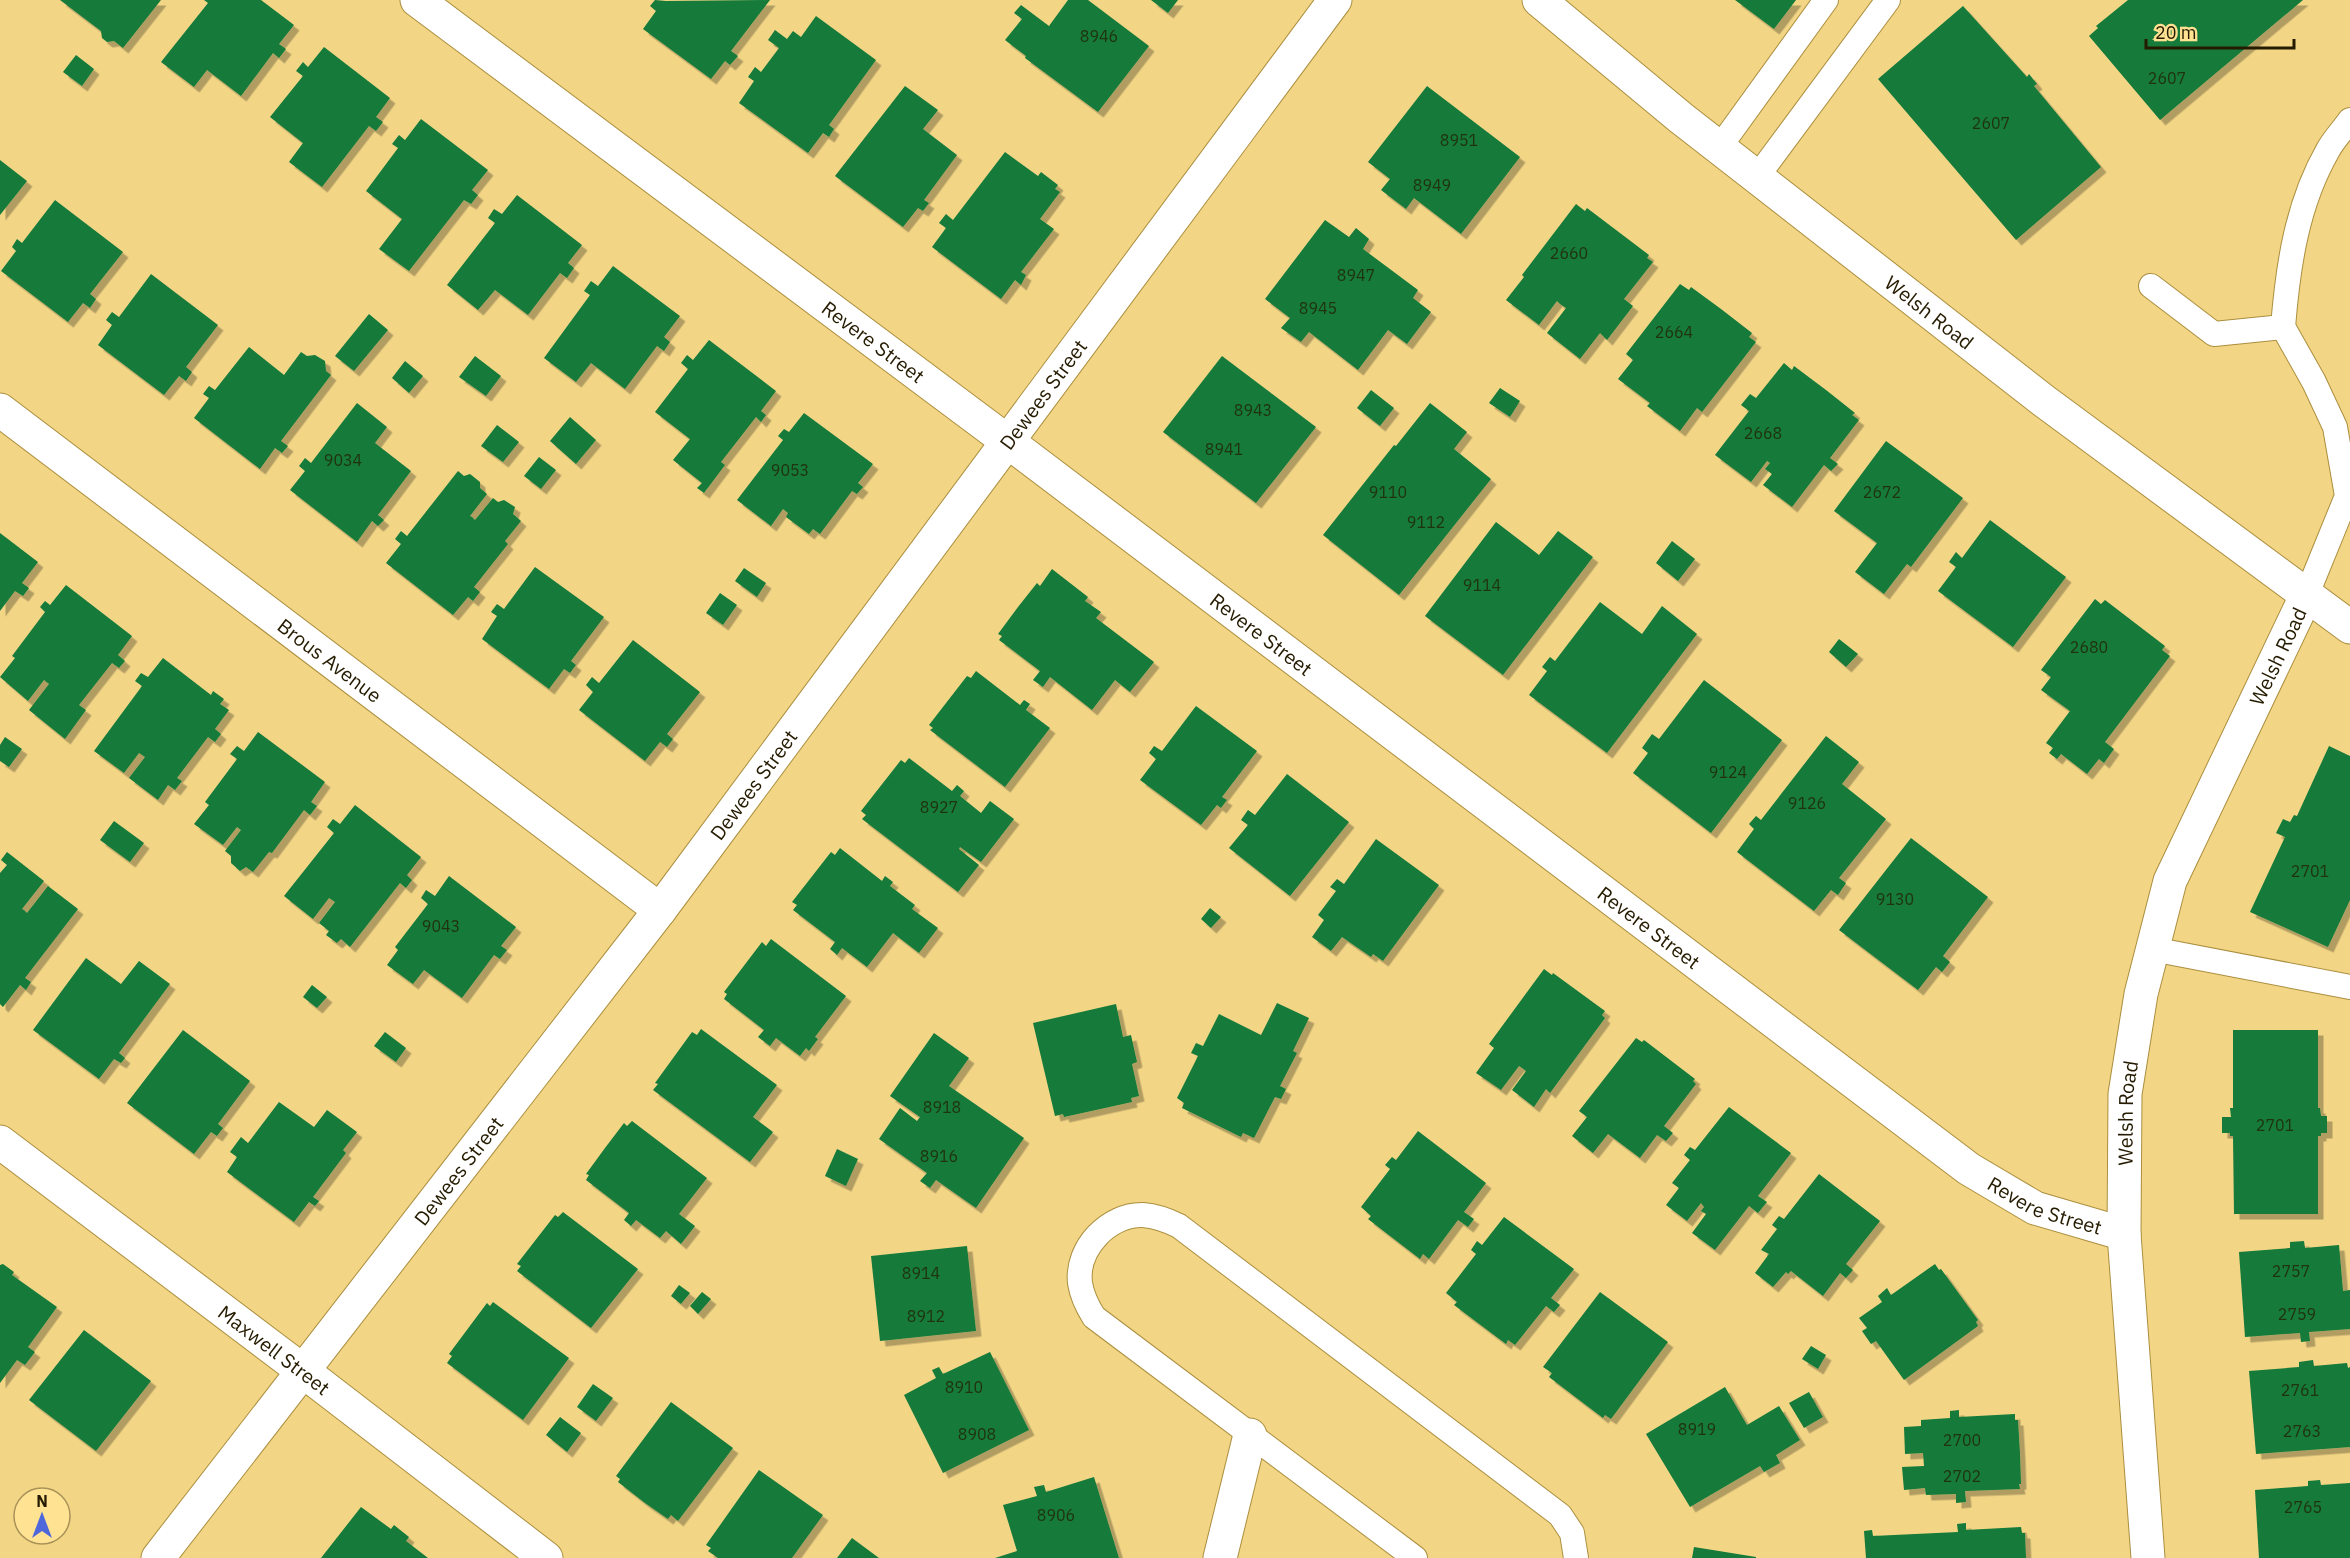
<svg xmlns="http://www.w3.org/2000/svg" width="2350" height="1558" viewBox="0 0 2350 1558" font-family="'IBM Plex Sans',sans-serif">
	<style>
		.building { fill: #137a3b; filter: url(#shadow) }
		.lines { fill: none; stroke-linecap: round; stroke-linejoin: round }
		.service-casing { stroke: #ab8f3f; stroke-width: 26 }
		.minor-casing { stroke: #ab8f3f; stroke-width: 35 }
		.tertiary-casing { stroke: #ab8f3f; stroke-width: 35 }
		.service { stroke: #fff; stroke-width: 24 }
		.minor { stroke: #fff; stroke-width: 33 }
		.tertiary { stroke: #fff; stroke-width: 33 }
		.labels { text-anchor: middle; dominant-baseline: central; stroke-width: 5; stroke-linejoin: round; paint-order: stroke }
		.number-label { font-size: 16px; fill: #20330f }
		.street-label { font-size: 20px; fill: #251b00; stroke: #ffe292 }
	</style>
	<defs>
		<filter id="shadow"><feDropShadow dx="5.5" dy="5.5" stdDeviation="0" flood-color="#0004"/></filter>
	</defs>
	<rect width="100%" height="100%" fill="#f2d585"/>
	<g class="building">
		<polygon points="60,0 161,0 123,48 114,41 107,42 102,38 101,31"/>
		<polygon points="204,0 261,0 294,25 279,44 286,49 279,58 273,53 241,96 207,70 194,87 161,62 208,3"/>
		<polygon points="655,0 666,1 770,0 731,51 738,56 730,65 725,61 711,79 643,29 656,11 650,6"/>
		<polygon points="1068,0 1088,0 1149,46 1098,112 1025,58 1026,56 1005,40 1022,19 1014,13 1021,5 1049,26"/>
		<polygon points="1151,0 1178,0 1168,13"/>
		<polygon points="1735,0 1796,0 1774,29"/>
		<polygon points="2128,0 2303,0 2160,120 2089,36 2098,28 2096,26"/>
		<polygon points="1963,6 2027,77 2029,74 2037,84 2034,86 2101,167 2016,240 1878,79"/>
		<polygon points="816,16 876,60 829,125 834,129 829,137 823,133 808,153 739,103 754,81 748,77 755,67 761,72 779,48 768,40 775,30 787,39 793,31 801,37"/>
		<polygon points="324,47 390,98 376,117 383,122 376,131 369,126 322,187 289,162 303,143 270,117 303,76 296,71 303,62 308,67"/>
		<polygon points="76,55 94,69 82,86 63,72"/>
		<polygon points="905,86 938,110 923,129 957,155 924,200 929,203 923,211 918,208 903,227 835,176"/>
		<polygon points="1427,86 1520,157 1461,234 1414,198 1406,209 1381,190 1390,179 1368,162"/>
		<polygon points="421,119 488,170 472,190 478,195 471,204 464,200 409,271 379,249 402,219 366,191 398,148 392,144 399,135 405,140"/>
		<polygon points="1005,152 1038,176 1041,172 1058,185 1055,189 1060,192 1040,219 1054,229 1021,272 1026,275 1021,285 1015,280 1001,299 932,247 946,228 939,223 946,214 953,220"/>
		<polygon points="0,160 27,181 0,215"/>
		<polygon points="517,195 582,245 568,263 574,268 567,278 560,273 528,315 495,290 478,310 447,285 495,223 488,218 494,209 502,214"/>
		<polygon points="55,200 123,252 90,294 96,299 90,308 83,303 68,322 1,271 16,251 12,247 17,239 22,243"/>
		<polygon points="1576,204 1585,211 1587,208 1649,255 1647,258 1653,262 1624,299 1633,306 1607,340 1600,333 1580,359 1547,333 1566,308 1560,304 1557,301 1539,325 1506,300 1524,277 1522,275"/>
		<polygon points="1325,220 1349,237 1356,228 1369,239 1363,249 1418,290 1413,298 1431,312 1407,344 1388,330 1358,370 1309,332 1301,342 1281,328 1290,318 1265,299"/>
		<polygon points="613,266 680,316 664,337 670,342 664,351 657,346 625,389 591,363 576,382 544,358 590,295 584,291 591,281 598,286"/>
		<polygon points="151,274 218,325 186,367 192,372 186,381 179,376 164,395 98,345 112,325 106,320 112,312 119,317"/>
		<polygon points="1680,284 1689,290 1691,287 1721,309 1752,333 1749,337 1756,342 1702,412 1697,408 1680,431 1647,406 1650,403 1618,379 1633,360 1626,354"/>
		<polygon points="369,314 388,330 354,371 335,356"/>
		<polygon points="709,340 776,391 761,411 766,415 761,422 756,417 721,462 725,465 704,493 697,488 702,483 673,460 690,439 655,412 688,369 681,363 687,355 693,360"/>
		<polygon points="249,347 284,375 301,352 307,356 315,355 325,361 326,371 331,375 281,441 288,446 282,453 275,448 260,469 194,418 209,398 203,394 209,386 215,390"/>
		<polygon points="475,356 501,376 486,396 459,377"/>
		<polygon points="1222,356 1316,427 1256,503 1163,432"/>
		<polygon points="405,361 423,376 409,393 392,378"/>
		<polygon points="1784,363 1792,370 1794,366 1826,390 1855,413 1852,415 1859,420 1830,458 1838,464 1831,471 1824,465 1792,507 1763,485 1772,474 1765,469 1770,463 1767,461 1751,482 1715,455 1749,411 1741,405 1750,394 1756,398"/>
		<polygon points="1500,388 1520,401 1510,417 1489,403"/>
		<polygon points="1371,390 1394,408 1380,426 1357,408"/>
		<polygon points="357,403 387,427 375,443 411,471 378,515 384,520 378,526 372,521 357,542 290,490 305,471 299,466 305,458 311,463"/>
		<polygon points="1430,403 1467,432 1454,449 1491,479 1399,595 1323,535 1394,445 1396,446"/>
		<polygon points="804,413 873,464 858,483 863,487 857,494 852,491 820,534 813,529 809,534 786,517 788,513 783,509 771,526 737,500 783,440 778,436 784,429 789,432"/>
		<polygon points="570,417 596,440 576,464 550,441"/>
		<polygon points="497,425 519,442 503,462 481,446"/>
		<polygon points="1886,441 1963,498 1911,567 1907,564 1884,594 1855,572 1877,543 1834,511"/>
		<polygon points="539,457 556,470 541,489 524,476"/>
		<polygon points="458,471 464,476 470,474 480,482 480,488 487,494 470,516 472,517 475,520 493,498 498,502 504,500 515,507 513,514 521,521 505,541 508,544 474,587 480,592 473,601 468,597 453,615 386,563 401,544 395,539 401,531 407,536"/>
		<polygon points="1990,520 2066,577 2013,647 1938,591 1956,567 1949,562 1956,552 1962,558"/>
		<polygon points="1496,522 1539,555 1558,531 1593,557 1503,675 1425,616"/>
		<polygon points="0,533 38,562 22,583 29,588 23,596 15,591 0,611"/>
		<polygon points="1672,541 1695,559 1678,581 1656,563"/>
		<polygon points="535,567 604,617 571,661 576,665 570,673 564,669 549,689 482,639 497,616 491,612 497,604 504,609"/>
		<polygon points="744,568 766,583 757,597 735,581"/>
		<polygon points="1052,569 1088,597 1085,601 1101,612 1096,618 1154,662 1130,692 1115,680 1092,710 1050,677 1043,687 1033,680 1040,671 999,640 1002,636 998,634 1018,607 1037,583 1040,586"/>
		<polygon points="66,585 132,636 118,655 125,661 119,668 112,663 79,705 86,710 65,739 29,710 49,684 44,680 28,701 0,677 15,658 12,656 45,612 40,607 45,601 50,605"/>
		<polygon points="720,593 737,605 723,625 706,613"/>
		<polygon points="2095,599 2101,604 2105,600 2165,646 2162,650 2170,656 2105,742 2114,749 2104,763 2099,759 2087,774 2061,754 2057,759 2049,753 2053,748 2046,743 2070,711 2041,690 2051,677 2041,670"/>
		<polygon points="1600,602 1642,634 1662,606 1697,634 1607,753 1529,695 1547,671 1542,667 1550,657 1555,661"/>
		<polygon points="1839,639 1858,654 1846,667 1829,652"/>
		<polygon points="633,640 700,692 667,734 673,739 667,747 660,742 645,761 579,710 593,692 586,685 592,677 599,683"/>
		<polygon points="163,658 211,695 213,691 224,699 220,704 229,710 215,729 221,734 215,742 208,737 177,778 182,781 175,790 168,785 158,800 129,778 145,757 139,753 124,773 94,751 142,686 135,681 141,673 148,677"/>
		<polygon points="976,671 1020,705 1024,700 1030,704 1026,710 1050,728 1005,787 930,730 933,728 929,725 967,676 971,678"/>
		<polygon points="1704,680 1782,740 1711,833 1633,773 1648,753 1642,748 1652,734 1659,739"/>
		<polygon points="1196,706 1257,751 1222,797 1227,800 1221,808 1217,805 1201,825 1140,780 1156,759 1149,753 1154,746 1162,751"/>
		<polygon points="258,732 325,782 311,802 317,806 310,815 304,810 272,853 269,852 253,872 246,867 240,871 231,863 231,856 225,851 241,830 237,827 223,845 194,824 209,805 205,802 237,759 230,754 237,746 244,751"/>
		<polygon points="1826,736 1859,762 1842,784 1886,819 1839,878 1846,883 1838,895 1831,890 1814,911 1737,852 1754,829 1749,824 1756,816 1761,820"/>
		<polygon points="5,737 22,749 9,767 0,761 0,745"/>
		<polygon points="2329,746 2350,756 2350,900 2328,947 2250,912 2285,837 2276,833 2283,819 2290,822 2294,815 2297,816"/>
		<polygon points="909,758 952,791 957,785 964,791 960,796 981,813 990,801 1014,819 981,862 960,847 959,849 979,865 958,892 862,819 866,815 861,811 901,760 905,763"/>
		<polygon points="1287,774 1349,822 1290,896 1229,848 1248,825 1241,820 1248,810 1255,815"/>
		<polygon points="355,805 421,857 407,875 412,880 406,888 400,883 350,947 341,939 337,943 326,935 329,931 319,923 335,902 329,898 313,919 284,896 334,833 327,827 333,819 340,824"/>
		<polygon points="114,821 144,843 130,862 100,840"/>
		<polygon points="1911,838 1988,897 1943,956 1950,962 1942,972 1936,967 1918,990 1839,930"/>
		<polygon points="1376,839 1439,885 1383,961 1373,954 1371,957 1342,937 1331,951 1312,937 1324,920 1318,915 1336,891 1330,887 1337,879 1344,884"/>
		<polygon points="840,848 882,881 885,876 893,882 890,886 915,905 912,909 938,928 919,953 893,933 867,967 842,948 837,955 830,949 835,942 793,910 797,905 792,902 831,852 835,855"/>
		<polygon points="7,852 44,881 22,909 24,910 27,913 48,886 78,909 25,978 31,982 26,990 20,985 3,1007 0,1004 0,873 7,865 1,860"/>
		<polygon points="449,876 516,927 501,946 507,950 500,959 494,955 462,998 424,970 413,984 387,965 398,950 395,947 428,904 421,898 426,890 435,896"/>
		<polygon points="1210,908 1221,917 1211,928 1201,919"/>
		<polygon points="771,939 846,996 815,1037 818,1039 809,1051 806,1048 800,1056 776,1038 770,1046 758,1037 764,1030 724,999 727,994 724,992 762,942 766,946"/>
		<polygon points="86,958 121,984 139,961 170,984 119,1053 125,1058 121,1063 114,1059 99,1079 33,1030"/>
		<polygon points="1544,969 1552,975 1553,973 1605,1011 1602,1015 1605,1018 1550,1093 1546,1089 1534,1107 1512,1090 1526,1071 1522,1068 1519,1066 1501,1090 1476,1073 1494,1048 1489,1044"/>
		<polygon points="312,985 327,997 317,1008 303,997"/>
		<polygon points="1277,1003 1309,1018 1293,1051 1297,1053 1280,1086 1286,1089 1281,1099 1275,1097 1254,1138 1243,1133 1241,1137 1182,1108 1184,1103 1177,1098 1198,1056 1191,1053 1196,1043 1203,1046 1219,1014 1261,1035"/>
		<polygon points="1116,1004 1123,1037 1131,1035 1137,1062 1132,1064 1139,1096 1131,1098 1132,1102 1064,1117 1063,1114 1055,1116 1033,1023"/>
		<polygon points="701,1029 777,1085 753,1117 773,1132 750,1162 653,1090 658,1084 655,1083 692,1032 697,1035"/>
		<polygon points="183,1030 250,1081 218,1124 223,1128 217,1136 211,1132 194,1154 127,1103"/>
		<polygon points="2233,1030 2318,1030 2318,1108 2320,1108 2321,1116 2327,1116 2327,1133 2321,1133 2321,1136 2318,1136 2318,1214 2234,1214 2233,1136 2230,1136 2230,1133 2222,1133 2222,1117 2231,1117 2230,1108 2233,1108"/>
		<polygon points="385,1032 406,1048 396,1062 374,1046"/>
		<polygon points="934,1033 969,1058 949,1086 1024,1138 976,1208 936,1180 930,1188 920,1181 927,1173 879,1139 900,1108 917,1121 920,1117 890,1096"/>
		<polygon points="1636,1038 1642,1042 1644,1040 1695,1079 1693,1081 1696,1084 1664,1126 1673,1133 1666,1141 1657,1135 1640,1158 1608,1134 1593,1153 1572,1136 1587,1117 1579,1111"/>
		<polygon points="279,1102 314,1127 327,1110 357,1132 343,1150 346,1153 313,1197 319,1201 315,1206 309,1202 294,1222 227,1172 237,1157 230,1152 241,1137 248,1143"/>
		<polygon points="1729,1107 1791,1153 1758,1196 1767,1202 1758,1213 1749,1206 1715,1250 1692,1233 1706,1214 1701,1211 1704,1207 1701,1203 1687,1221 1666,1205 1679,1188 1672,1183 1690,1160 1684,1155 1690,1147 1695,1150"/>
		<polygon points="632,1121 707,1178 679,1214 695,1226 681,1244 666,1231 660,1238 636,1220 631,1226 624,1220 629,1213 586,1180 589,1175 586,1174 605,1148 624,1123 627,1126"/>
		<polygon points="1418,1131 1486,1183 1464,1212 1474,1219 1468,1227 1458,1220 1429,1259 1423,1254 1420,1259 1368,1219 1371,1216 1361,1207 1390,1169 1385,1165 1392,1157 1396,1160"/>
		<polygon points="837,1149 858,1159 846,1186 825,1176"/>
		<polygon points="1819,1174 1880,1221 1846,1264 1853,1270 1846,1278 1840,1273 1823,1296 1791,1271 1788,1274 1786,1272 1773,1287 1755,1273 1769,1254 1761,1250 1777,1229 1772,1225 1779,1216 1784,1219"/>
		<polygon points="563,1212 638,1269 591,1328 517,1271 521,1266 517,1264 555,1215 558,1217"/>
		<polygon points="1504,1217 1574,1269 1551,1298 1560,1305 1554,1312 1546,1306 1515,1345 1508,1340 1506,1344 1454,1305 1457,1302 1446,1293 1476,1254 1471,1250 1477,1241 1482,1245"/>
		<polygon points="2304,1241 2305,1248 2339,1245 2343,1291 2350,1290 2350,1329 2309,1332 2310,1341 2301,1342 2300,1333 2245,1337 2239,1252 2290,1248 2290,1242"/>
		<polygon points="967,1246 976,1331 880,1341 871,1256"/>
		<polygon points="3,1264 14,1272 12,1275 57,1307 28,1347 35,1352 25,1365 17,1360 0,1383 0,1265"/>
		<polygon points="1935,1264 1939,1270 1941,1269 1978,1320 1976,1322 1978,1326 1904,1380 1876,1341 1871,1344 1862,1331 1867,1328 1859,1318 1882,1302 1878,1296 1887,1288 1891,1295"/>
		<polygon points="679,1285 690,1293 681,1304 671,1296"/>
		<polygon points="702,1292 711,1299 698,1314 690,1306"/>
		<polygon points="1600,1292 1668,1342 1611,1419 1605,1415 1603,1418 1549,1377 1552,1373 1543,1367"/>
		<polygon points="493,1302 569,1358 523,1420 447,1363 452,1356 449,1354 487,1303 490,1306"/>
		<polygon points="84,1330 151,1381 96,1451 29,1400"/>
		<polygon points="1811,1346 1826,1355 1818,1369 1802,1359"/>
		<polygon points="990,1352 1029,1430 943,1473 904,1395 936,1378 932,1370 939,1367 943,1374"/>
		<polygon points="2313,1360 2314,1366 2347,1363 2348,1368 2350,1367 2350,1447 2256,1454 2249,1371 2299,1367 2299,1362"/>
		<polygon points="593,1384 613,1398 596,1421 577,1407"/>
		<polygon points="1725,1387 1747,1425 1779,1406 1800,1440 1776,1455 1780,1463 1764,1472 1760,1466 1690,1507 1646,1434"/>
		<polygon points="1809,1392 1823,1417 1804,1428 1789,1403"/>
		<polygon points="671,1402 733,1448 678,1521 671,1515 668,1519 645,1503 618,1482 620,1479 616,1476"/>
		<polygon points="1959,1410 1959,1417 2015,1414 2015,1420 2018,1420 2020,1454 2021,1484 2019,1484 2020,1489 1965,1491 1966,1502 1956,1503 1956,1494 1926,1495 1925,1488 1904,1490 1902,1467 1924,1466 1923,1453 1905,1454 1904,1427 1921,1426 1921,1420 1950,1418 1950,1411"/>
		<polygon points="560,1417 581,1433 567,1452 546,1435"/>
		<polygon points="759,1470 823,1515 792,1558 718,1558 708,1551 711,1548 706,1545"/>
		<polygon points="1094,1477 1119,1558 995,1558 1017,1551 1003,1505 1037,1496 1034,1487 1044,1485 1046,1492"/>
		<polygon points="2320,1480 2321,1485 2350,1483 2350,1558 2259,1558 2255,1490 2308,1486 2308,1481"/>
		<polygon points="361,1507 391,1529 394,1525 409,1537 406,1541 428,1558 321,1558"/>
		<polygon points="1966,1523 1966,1530 2021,1527 2022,1533 2025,1533 2026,1558 1866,1558 1864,1531 1872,1530 1873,1536 1958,1532 1957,1524"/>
		<polygon points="852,1538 879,1558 837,1558"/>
		<polygon points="1694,1547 1756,1557 1756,1558 1692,1558"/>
	</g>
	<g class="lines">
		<g class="service-casing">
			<g id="service">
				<polyline points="1719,148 1826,0"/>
				<polyline points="1757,177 1888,0"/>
				<path d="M2151,286L2214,334L2283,327C2288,265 2297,204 2328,150C2334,139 2343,130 2350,120"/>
				<polyline points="2283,327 2314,382 2335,427 2347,496 2307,594"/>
				<polyline points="2152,949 2350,987"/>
				<path d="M1415,1558L1094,1317C1087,1306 1082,1296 1080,1283C1076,1248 1109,1214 1143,1215C1157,1216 1167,1220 1179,1226L1560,1515L1572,1533L1576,1558"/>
			</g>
		</g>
		<g class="minor-casing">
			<g id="minor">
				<path id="s1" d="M417,0L1007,441L1969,1169L2035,1208L2124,1234"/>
				<path id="s2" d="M0,410L660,910"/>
				<path id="s3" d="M0,1142L303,1371L546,1558"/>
				<path id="s4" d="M158,1558L660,910L1335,0"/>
				<polyline points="1220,1558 1250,1435"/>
			</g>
		</g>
		<g class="tertiary-casing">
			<g id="tertiary">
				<path id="s5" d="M1539,0L1681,118L2044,401L2350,627"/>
				<path id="s6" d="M2148,1558L2124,1234L2125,1094L2141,994L2170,881L2307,594"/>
			</g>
		</g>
		<use href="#service" class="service"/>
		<use href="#minor" class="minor"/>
		<use href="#tertiary" class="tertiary"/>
	</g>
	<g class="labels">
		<g class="number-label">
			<text x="1099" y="36">8946</text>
			<text x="2167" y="78">2607</text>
			<text x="1991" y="123">2607</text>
			<text x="1459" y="140">8951</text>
			<text x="1432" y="185">8949</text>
			<text x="1569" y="253">2660</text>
			<text x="1356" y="275">8947</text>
			<text x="1318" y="308">8945</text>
			<text x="1674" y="332">2664</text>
			<text x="1253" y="410">8943</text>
			<text x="1763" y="433">2668</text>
			<text x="1224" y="449">8941</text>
			<text x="343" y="460">9034</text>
			<text x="790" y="470">9053</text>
			<text x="1388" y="492">9110</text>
			<text x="1882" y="492">2672</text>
			<text x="1426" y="522">9112</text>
			<text x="1482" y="585">9114</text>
			<text x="2089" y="647">2680</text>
			<text x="1728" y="772">9124</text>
			<text x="1807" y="803">9126</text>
			<text x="939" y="807">8927</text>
			<text x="2310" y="871">2701</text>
			<text x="1895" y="899">9130</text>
			<text x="441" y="926">9043</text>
			<text x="942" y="1107">8918</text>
			<text x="2275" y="1125">2701</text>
			<text x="939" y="1156">8916</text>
			<text x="2291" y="1271">2757</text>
			<text x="921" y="1273">8914</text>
			<text x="2297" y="1314">2759</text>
			<text x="926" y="1316">8912</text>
			<text x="964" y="1387">8910</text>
			<text x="2300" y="1390">2761</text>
			<text x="1697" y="1429">8919</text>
			<text x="2302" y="1431">2763</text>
			<text x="977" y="1434">8908</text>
			<text x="1962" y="1440">2700</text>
			<text x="1962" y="1476">2702</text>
			<text x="2303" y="1507">2765</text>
			<text x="1056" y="1515">8906</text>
		</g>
		<g class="street-label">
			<text stroke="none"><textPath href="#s5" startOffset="500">Welsh Road</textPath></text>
			<text stroke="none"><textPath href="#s1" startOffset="570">Revere Street</textPath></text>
			<text stroke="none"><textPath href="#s4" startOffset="1462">Dewees Street</textPath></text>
			<text stroke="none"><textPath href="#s1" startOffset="1056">Revere Street</textPath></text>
			<text stroke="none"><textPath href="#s6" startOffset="932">Welsh Road</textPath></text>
			<text stroke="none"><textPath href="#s2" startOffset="414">Brous Avenue</textPath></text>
			<text stroke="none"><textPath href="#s4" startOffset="976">Dewees Street</textPath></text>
			<text stroke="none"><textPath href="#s1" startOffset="1542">Revere Street</textPath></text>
			<text stroke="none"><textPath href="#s6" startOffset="446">Welsh Road</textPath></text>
			<text stroke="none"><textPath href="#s4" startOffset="490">Dewees Street</textPath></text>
			<text stroke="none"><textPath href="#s1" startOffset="2028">Revere Street</textPath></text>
			<text stroke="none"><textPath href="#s3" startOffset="344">Maxwell Street</textPath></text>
		</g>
	</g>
	<g transform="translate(42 1516)"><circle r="28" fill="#ffe292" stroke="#a89258" stroke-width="1.5"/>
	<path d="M0-4.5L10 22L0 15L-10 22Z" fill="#4e67db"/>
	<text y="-9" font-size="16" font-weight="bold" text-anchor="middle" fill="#251b00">N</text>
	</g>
	<path d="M2146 39v9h148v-9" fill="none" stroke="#251b00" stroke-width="3"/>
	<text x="2155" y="39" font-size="18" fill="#251b00" stroke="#ffe292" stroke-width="4.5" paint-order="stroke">20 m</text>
</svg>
